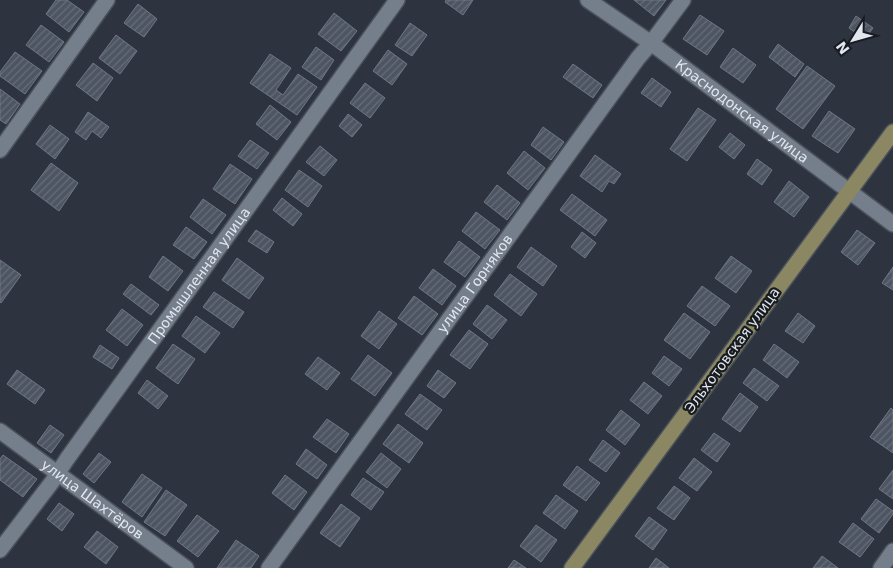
<svg xmlns="http://www.w3.org/2000/svg" width="893" height="568" viewBox="0 0 893 568" font-family="'DejaVu Sans',sans-serif">
	<style>
		.building { fill: url(#building-hatch); stroke: #6e7784 }
		.lines { fill: none; stroke-linecap: round; stroke-linejoin: round }
		.street-casing { stroke: #4a515a; stroke-width: 18 }
		.secondary-casing { stroke: #4a515a; stroke-width: 18 }
		.street { stroke: #757e8b; stroke-width: 15 }
		.secondary { stroke: #8a8762; stroke-width: 15 }
		.labels { text-anchor: middle; dominant-baseline: central; stroke-width: 4.5; stroke-linejoin: round; paint-order: stroke }
		.street-label { font-size: 14px; fill: #e2e7ef; stroke: #181c21 }
	</style>
	<defs>
		<pattern id="building-hatch" width="6" height="6" patternUnits="userSpaceOnUse" patternTransform="scale(1.25)"><rect width="6" height="6" fill="#4d5562"/><path d="M-1 1l2-2M0 6l6-6M5 7l2-2" fill="none" stroke="#666d79"/></pattern>
	</defs>
	<rect width="100%" height="100%" fill="#2d3440"/>
	<g class="building">
		<polygon points="56,0 67,0 84,12 69,32 46,14"/>
		<polygon points="446,0 473,0 463,15 445,2"/>
		<polygon points="634,0 666,0 654,16"/>
		<polygon points="138,4 157,19 144,37 124,23"/>
		<polygon points="334,13 357,31 341,51 318,34"/>
		<polygon points="700,15 724,31 707,55 683,39"/>
		<polygon points="856,16 873,28 865,39 849,28"/>
		<polygon points="410,23 427,35 412,56 395,45"/>
		<polygon points="41,25 64,42 49,62 26,45"/>
		<polygon points="116,35 137,51 120,74 99,58"/>
		<polygon points="778,44 804,64 795,77 769,57"/>
		<polygon points="316,47 334,60 321,80 302,67"/>
		<polygon points="733,48 756,65 743,83 720,67"/>
		<polygon points="388,50 407,64 392,85 373,71"/>
		<polygon points="15,52 42,71 25,94 0,76 0,72"/>
		<polygon points="270,54 291,68 276,90 283,95 298,74 317,87 297,115 250,83"/>
		<polygon points="93,63 113,78 97,101 76,85"/>
		<polygon points="573,64 602,85 593,98 563,77"/>
		<polygon points="807,66 835,86 803,129 776,109"/>
		<polygon points="652,78 671,92 661,107 641,93"/>
		<polygon points="365,83 385,98 370,118 350,103"/>
		<polygon points="0,89 20,104 6,124 0,120"/>
		<polygon points="270,105 291,122 277,140 256,124"/>
		<polygon points="698,108 716,120 687,161 670,149"/>
		<polygon points="829,111 855,129 838,153 812,136"/>
		<polygon points="88,112 109,127 101,138 92,131 86,140 75,132"/>
		<polygon points="348,114 362,125 352,137 339,126"/>
		<polygon points="50,125 69,139 55,159 36,144"/>
		<polygon points="543,127 564,142 551,160 531,145"/>
		<polygon points="730,133 745,145 734,159 719,147"/>
		<polygon points="250,140 269,153 257,169 238,156"/>
		<polygon points="320,146 337,160 324,176 306,162"/>
		<polygon points="524,151 545,168 528,190 507,173"/>
		<polygon points="595,155 621,174 614,184 609,181 602,192 580,176"/>
		<polygon points="757,159 772,170 762,185 747,174"/>
		<polygon points="51,163 78,183 59,211 31,190"/>
		<polygon points="230,164 252,179 235,204 213,189"/>
		<polygon points="299,170 322,186 308,207 285,190"/>
		<polygon points="789,181 809,197 794,217 774,202"/>
		<polygon points="497,185 520,203 507,220 484,202"/>
		<polygon points="572,194 607,220 595,236 560,210"/>
		<polygon points="282,198 302,214 293,226 273,210"/>
		<polygon points="203,199 226,215 212,234 190,217"/>
		<polygon points="476,212 500,230 485,249 462,231"/>
		<polygon points="186,227 207,242 194,259 173,245"/>
		<polygon points="256,230 274,242 267,253 248,241"/>
		<polygon points="857,230 875,243 858,265 841,252"/>
		<polygon points="582,232 596,243 585,258 571,247"/>
		<polygon points="459,241 480,257 465,277 444,262"/>
		<polygon points="531,247 557,266 543,286 517,267"/>
		<polygon points="163,256 183,271 168,291 149,277"/>
		<polygon points="731,256 752,271 736,293 715,278"/>
		<polygon points="237,258 264,278 249,299 222,280"/>
		<polygon points="0,260 21,275 1,303 0,302"/>
		<polygon points="893,267 893,290 882,283"/>
		<polygon points="433,269 456,286 442,305 419,288"/>
		<polygon points="510,274 537,294 521,316 494,295"/>
		<polygon points="131,284 159,305 151,315 123,294"/>
		<polygon points="702,286 730,306 715,326 687,306"/>
		<polygon points="214,292 244,312 233,328 203,307"/>
		<polygon points="414,296 438,314 422,335 398,318"/>
		<polygon points="487,305 507,320 492,339 473,324"/>
		<polygon points="122,309 143,325 127,346 106,330"/>
		<polygon points="379,311 397,324 379,349 361,336"/>
		<polygon points="684,313 710,332 690,359 664,340"/>
		<polygon points="798,313 815,326 803,343 785,331"/>
		<polygon points="196,316 220,333 205,353 182,336"/>
		<polygon points="469,330 488,344 470,369 450,355"/>
		<polygon points="173,344 195,359 178,384 156,368"/>
		<polygon points="774,344 799,362 787,378 763,360"/>
		<polygon points="100,345 119,358 112,369 93,357"/>
		<polygon points="368,355 392,373 375,396 351,379"/>
		<polygon points="664,356 682,369 669,386 652,373"/>
		<polygon points="318,357 340,373 327,390 305,374"/>
		<polygon points="754,368 779,386 767,401 743,383"/>
		<polygon points="17,370 45,390 35,404 7,384"/>
		<polygon points="438,370 456,383 444,398 427,386"/>
		<polygon points="147,380 168,396 158,409 138,393"/>
		<polygon points="644,382 662,396 648,414 630,400"/>
		<polygon points="740,393 758,407 740,432 722,419"/>
		<polygon points="420,394 442,410 427,430 405,414"/>
		<polygon points="891,408 893,410 893,453 870,437"/>
		<polygon points="621,410 640,425 625,445 606,430"/>
		<polygon points="327,419 349,434 336,453 313,437"/>
		<polygon points="398,424 423,443 409,463 383,444"/>
		<polygon points="50,425 64,435 51,453 37,443"/>
		<polygon points="714,433 730,444 717,462 701,450"/>
		<polygon points="603,440 620,453 606,472 589,460"/>
		<polygon points="306,449 327,465 317,479 296,464"/>
		<polygon points="99,453 111,462 94,483 83,474"/>
		<polygon points="381,453 401,469 387,488 366,472"/>
		<polygon points="3,455 37,479 23,497 0,480 0,459"/>
		<polygon points="694,458 712,472 697,491 679,478"/>
		<polygon points="577,466 600,483 586,501 563,485"/>
		<polygon points="893,470 893,499 879,489"/>
		<polygon points="142,474 162,488 142,517 122,502"/>
		<polygon points="285,475 307,492 294,510 272,493"/>
		<polygon points="363,478 384,492 371,510 351,495"/>
		<polygon points="674,486 690,498 674,520 657,508"/>
		<polygon points="166,490 187,505 165,536 144,522"/>
		<polygon points="556,495 578,511 565,529 543,513"/>
		<polygon points="876,499 893,511 893,514 879,533 861,519"/>
		<polygon points="59,503 74,514 62,531 47,519"/>
		<polygon points="341,504 360,518 340,547 320,533"/>
		<polygon points="197,515 219,531 198,557 177,541"/>
		<polygon points="649,517 667,530 653,550 635,536"/>
		<polygon points="853,523 874,539 860,557 839,542"/>
		<polygon points="536,525 557,540 541,562 520,546"/>
		<polygon points="97,531 118,547 106,564 84,547"/>
		<polygon points="236,540 259,556 251,568 217,568"/>
		<polygon points="822,556 838,568 813,568"/>
		<polygon points="656,558 669,568 649,568"/>
		<polygon points="514,560 526,568 508,568"/>
	</g>
	<g class="lines">
		<g class="street-casing">
			<g id="street">
				<path id="s1" d="M588,0L651,43L893,224"/>
				<polyline points="0,150 107,0"/>
				<path id="s2" d="M0,431L186,568"/>
				<path id="s3" d="M0,550L52,482L67,459L397,0"/>
				<path id="s4" d="M269,568L638,58L651,43L683,0"/>
				<polyline points="881,568 893,551"/>
			</g>
		</g>
		<g class="secondary-casing">
			<polyline id="secondary" points="572,568 893,132"/>
		</g>
		<use href="#street" class="street"/>
		<use href="#secondary" class="secondary"/>
	</g>
	<g class="labels">
		<g class="street-label">
			<text stroke="none"><textPath href="#s1" startOffset="190">Краснодонская улица</textPath></text>
			<text stroke="none"><textPath href="#s3" startOffset="339">Промышленная улица</textPath></text>
			<text stroke="none"><textPath href="#s4" startOffset="351">улица Горняков</textPath></text>
			<text transform="translate(732 350) rotate(-54)">Эльхотовская улица</text>
			<text stroke="none"><textPath href="#s2" startOffset="115">улица Шахтёров</textPath></text>
		</g>
	</g>
	<g transform="translate(853 40) rotate(233)" stroke="#181c21" stroke-width="4" paint-order="stroke">
	<path d="M0-4L9 19L0 12L-9 19Z" fill="#e2e7ef"/>
	<text y="-8" font-size="14" font-weight="bold" text-anchor="middle" fill="#e2e7ef">N</text>
	</g>
</svg>
